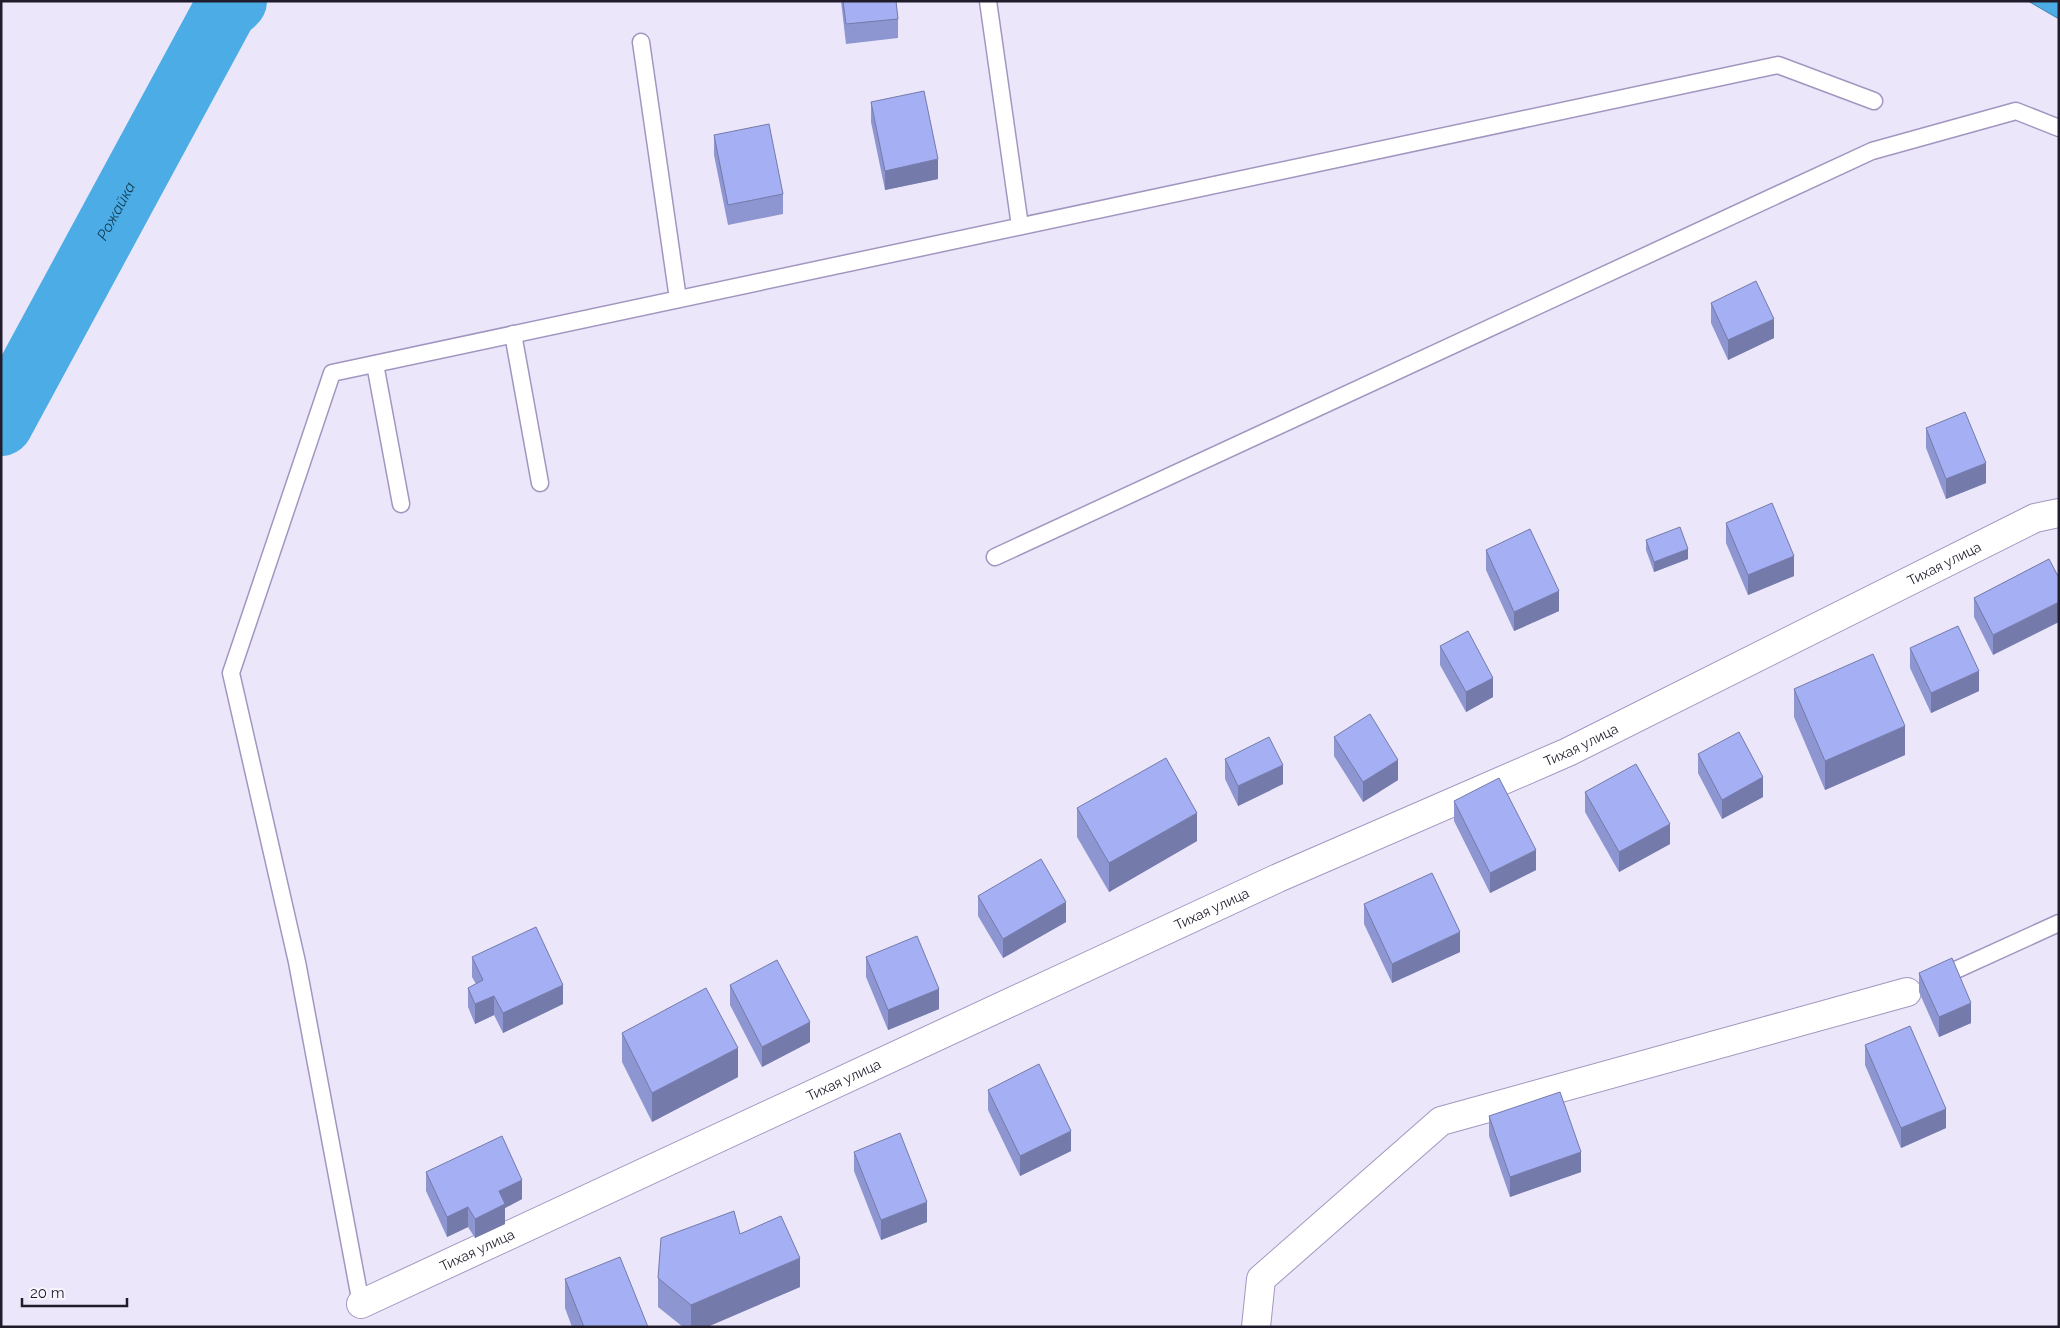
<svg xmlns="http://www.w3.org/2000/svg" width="2060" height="1328" viewBox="0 0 2060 1328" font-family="Raleway,sans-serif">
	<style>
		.water { fill: #4cace5; stroke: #3f81ae }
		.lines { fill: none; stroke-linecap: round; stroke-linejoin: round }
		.river { stroke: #4cace5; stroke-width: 64 }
		.service-casing { stroke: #a296c0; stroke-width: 19 }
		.minor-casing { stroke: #a296c0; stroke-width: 30 }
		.service { stroke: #fff; stroke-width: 16 }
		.minor { stroke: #fff; stroke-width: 28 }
		.wall { fill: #8e96d1 }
		.shaded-wall { fill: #747aaa }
		.building { fill: #a5aff3; stroke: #747aaa }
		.labels { text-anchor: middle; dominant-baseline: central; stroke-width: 4; stroke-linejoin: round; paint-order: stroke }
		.street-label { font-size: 14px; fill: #201c2c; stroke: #f8f5fe }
		.water-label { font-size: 15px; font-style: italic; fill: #113a51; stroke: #f8f5fe }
	</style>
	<rect width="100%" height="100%" fill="#ebe6f9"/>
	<polygon class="water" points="2028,1 2059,1 2059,19"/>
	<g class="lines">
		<path class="river" id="s1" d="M1,424L225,10L235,1"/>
		<g class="service-casing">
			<g id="service">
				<polyline points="988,1 1020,226"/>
				<polyline points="641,42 678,299"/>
				<polyline points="513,334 540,483"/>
				<polyline points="375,364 401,504"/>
				<polyline points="995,557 1872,151 2016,111 2059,128"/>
				<polyline points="1936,979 2059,923"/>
				<polyline points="361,1304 297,962 231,673 332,373 1778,65 1874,101"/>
			</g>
		</g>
		<g class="minor-casing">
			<g id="minor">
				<path id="s2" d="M361,1304L1278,878L1568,752L2035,518L2059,513"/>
				<polyline points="1256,1327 1261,1279 1441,1121 1907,992"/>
			</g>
		</g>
		<use href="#service" class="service"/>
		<use href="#minor" class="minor"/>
	</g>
	<g class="wall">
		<polygon points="841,1 896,1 898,19 898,38 846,44"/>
		<polygon points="871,102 938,179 885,190 871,122"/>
		<polygon points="714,135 783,194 783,214 728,225 714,155"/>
		<polygon points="1711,303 1774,338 1728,360 1711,323"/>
		<polygon points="1926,428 1986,483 1946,499 1926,448"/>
		<polygon points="1726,523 1794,576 1748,595 1726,543"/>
		<polygon points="1646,540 1688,559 1654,572 1646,550"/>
		<polygon points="1486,550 1559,611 1514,631 1486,570"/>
		<polygon points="2049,559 1993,655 1974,617 1974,598"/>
		<polygon points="1440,646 1493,697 1466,712 1440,665"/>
		<polygon points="1910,648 1979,691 1931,713 1910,668"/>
		<polygon points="1794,689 1905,755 1825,790 1794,717"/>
		<polygon points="1334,737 1398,780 1363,802 1334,756"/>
		<polygon points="1698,754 1763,797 1722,819 1698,773"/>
		<polygon points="1225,759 1283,784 1238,806 1225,779"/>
		<polygon points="1585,792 1670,844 1619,872 1585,812"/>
		<polygon points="1454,801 1536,870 1490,893 1454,821"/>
		<polygon points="1077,808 1197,841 1109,892 1077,837"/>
		<polygon points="978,896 1066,922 1003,958 978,916"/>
		<polygon points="1364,904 1460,952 1392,983 1364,924"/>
		<polygon points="472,957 563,1004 503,1033 494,1015 475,1024 468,1007 468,988 476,984 472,977"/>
		<polygon points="866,957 939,1009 888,1030 866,977"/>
		<polygon points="1919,973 1971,1023 1939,1037 1919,992"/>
		<polygon points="730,985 810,1042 762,1067 730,1005"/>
		<polygon points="622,1033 738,1077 652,1122 622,1062"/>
		<polygon points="1865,1045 1946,1128 1901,1148 1865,1065"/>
		<polygon points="988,1090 1071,1151 1020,1176 988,1110"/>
		<polygon points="1489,1116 1581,1172 1510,1197 1489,1136"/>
		<polygon points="854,1152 927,1222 881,1240 854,1171"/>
		<polygon points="426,1172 522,1199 505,1208 505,1224 475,1238 468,1227 447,1237 426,1191"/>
		<polygon points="740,1234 800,1287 707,1327 683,1327 658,1307 658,1278"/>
		<polygon points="565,1279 648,1327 572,1327 565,1308"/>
	</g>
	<g class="shaded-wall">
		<polygon points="938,159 938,179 885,190 885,171"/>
		<polygon points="1774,319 1774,338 1728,360 1728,340"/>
		<polygon points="1986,463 1986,483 1946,499 1946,479"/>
		<polygon points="1688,549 1688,559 1654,572 1654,562"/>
		<polygon points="1794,556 1794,576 1748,595 1748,575"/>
		<polygon points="1559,591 1559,611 1514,631 1514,612"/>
		<polygon points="2059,602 2059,622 1993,655 1993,635"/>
		<polygon points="1979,671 1979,691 1931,713 1931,693"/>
		<polygon points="1493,678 1493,697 1466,712 1466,692"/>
		<polygon points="1905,726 1905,755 1825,790 1825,761"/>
		<polygon points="1398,760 1398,780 1363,802 1363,782"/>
		<polygon points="1283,765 1283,784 1238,806 1238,786"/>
		<polygon points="1763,777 1763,797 1722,819 1722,800"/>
		<polygon points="1197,813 1197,841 1109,892 1109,863"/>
		<polygon points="1670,824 1670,844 1619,872 1619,852"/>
		<polygon points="1536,850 1536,870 1490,893 1490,873"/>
		<polygon points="1066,902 1066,922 1003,958 1003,939"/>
		<polygon points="1460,932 1460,952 1392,983 1392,964"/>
		<polygon points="563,985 563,1004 503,1033 503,1013"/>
		<polygon points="939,989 939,1009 888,1030 888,1010"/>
		<polygon points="494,996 494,1015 475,1024 475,1004"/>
		<polygon points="1971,1003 1971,1023 1939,1037 1939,1017"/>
		<polygon points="810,1022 810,1042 762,1067 762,1047"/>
		<polygon points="738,1048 738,1077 652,1122 652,1093"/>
		<polygon points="1946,1109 1946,1128 1901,1148 1901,1128"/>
		<polygon points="1071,1131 1071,1151 1020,1176 1020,1156"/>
		<polygon points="1581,1152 1581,1172 1510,1197 1510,1177"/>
		<polygon points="522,1180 522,1199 505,1208 505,1224 475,1238 475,1219 499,1191"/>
		<polygon points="927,1202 927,1222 881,1240 881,1220"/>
		<polygon points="468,1207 468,1227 447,1237 447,1217"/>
		<polygon points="800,1258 800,1287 707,1327 691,1327 691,1305"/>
	</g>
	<g class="building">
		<polygon points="843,1 896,1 898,19 846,24"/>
		<polygon points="924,91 938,159 885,171 871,102"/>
		<polygon points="769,124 783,194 728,205 714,135"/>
		<polygon points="1756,281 1774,319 1728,340 1711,303"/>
		<polygon points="1965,412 1986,463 1946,479 1926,428"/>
		<polygon points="1772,503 1794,556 1748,575 1726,523"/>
		<polygon points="1680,527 1688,549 1654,562 1646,540"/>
		<polygon points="1530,529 1559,591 1514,612 1486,550"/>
		<polygon points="2049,559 2059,578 2059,602 1993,635 1974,598"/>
		<polygon points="1958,626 1979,671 1931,693 1910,648"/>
		<polygon points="1468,631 1493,678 1466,692 1440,646"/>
		<polygon points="1873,654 1905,726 1825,761 1794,689"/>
		<polygon points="1370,714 1398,760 1363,782 1334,737"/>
		<polygon points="1739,732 1763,777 1722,800 1698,754"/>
		<polygon points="1269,737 1283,765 1238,786 1225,759"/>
		<polygon points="1166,758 1197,813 1109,863 1077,808"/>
		<polygon points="1636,764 1670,824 1619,852 1585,792"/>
		<polygon points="1499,778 1536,850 1490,873 1454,801"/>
		<polygon points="1041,859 1066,902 1003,939 978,896"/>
		<polygon points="1432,873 1460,932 1392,964 1364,904"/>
		<polygon points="536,927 563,985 503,1013 494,996 475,1004 468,988 483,980 472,957"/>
		<polygon points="917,936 939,989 888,1010 866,957"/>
		<polygon points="1952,958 1971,1003 1939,1017 1919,973"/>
		<polygon points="777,960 810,1022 762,1047 730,985"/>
		<polygon points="706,988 738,1048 652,1093 622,1033"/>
		<polygon points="1910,1026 1946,1109 1901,1128 1865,1045"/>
		<polygon points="1039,1064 1071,1131 1020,1156 988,1090"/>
		<polygon points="1560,1092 1581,1152 1510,1177 1489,1116"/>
		<polygon points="900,1133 927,1202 881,1220 854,1152"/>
		<polygon points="502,1136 522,1180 499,1191 505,1204 475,1219 468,1207 447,1217 426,1172"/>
		<polygon points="734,1211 740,1234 781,1216 800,1258 691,1305 658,1278 661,1238"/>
		<polygon points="620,1257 648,1327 584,1327 565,1279"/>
	</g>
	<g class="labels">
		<g class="street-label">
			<text stroke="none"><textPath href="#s2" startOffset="1748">Тихая улица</textPath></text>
			<text stroke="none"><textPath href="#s2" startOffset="1342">Тихая улица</textPath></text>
			<text stroke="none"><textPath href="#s2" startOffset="938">Тихая улица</textPath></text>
			<text stroke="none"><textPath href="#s2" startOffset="532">Тихая улица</textPath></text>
			<text stroke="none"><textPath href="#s2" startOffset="128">Тихая улица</textPath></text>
		</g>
		<g class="water-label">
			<text stroke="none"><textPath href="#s1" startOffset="242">Рожайка</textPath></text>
		</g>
	</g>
	<rect width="2060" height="1328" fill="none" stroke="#201c2c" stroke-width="5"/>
	<path d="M22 1298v8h105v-8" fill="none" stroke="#201c2c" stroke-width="2.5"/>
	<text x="30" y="1298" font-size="15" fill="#201c2c" stroke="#f8f5fe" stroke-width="4" paint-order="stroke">20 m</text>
</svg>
